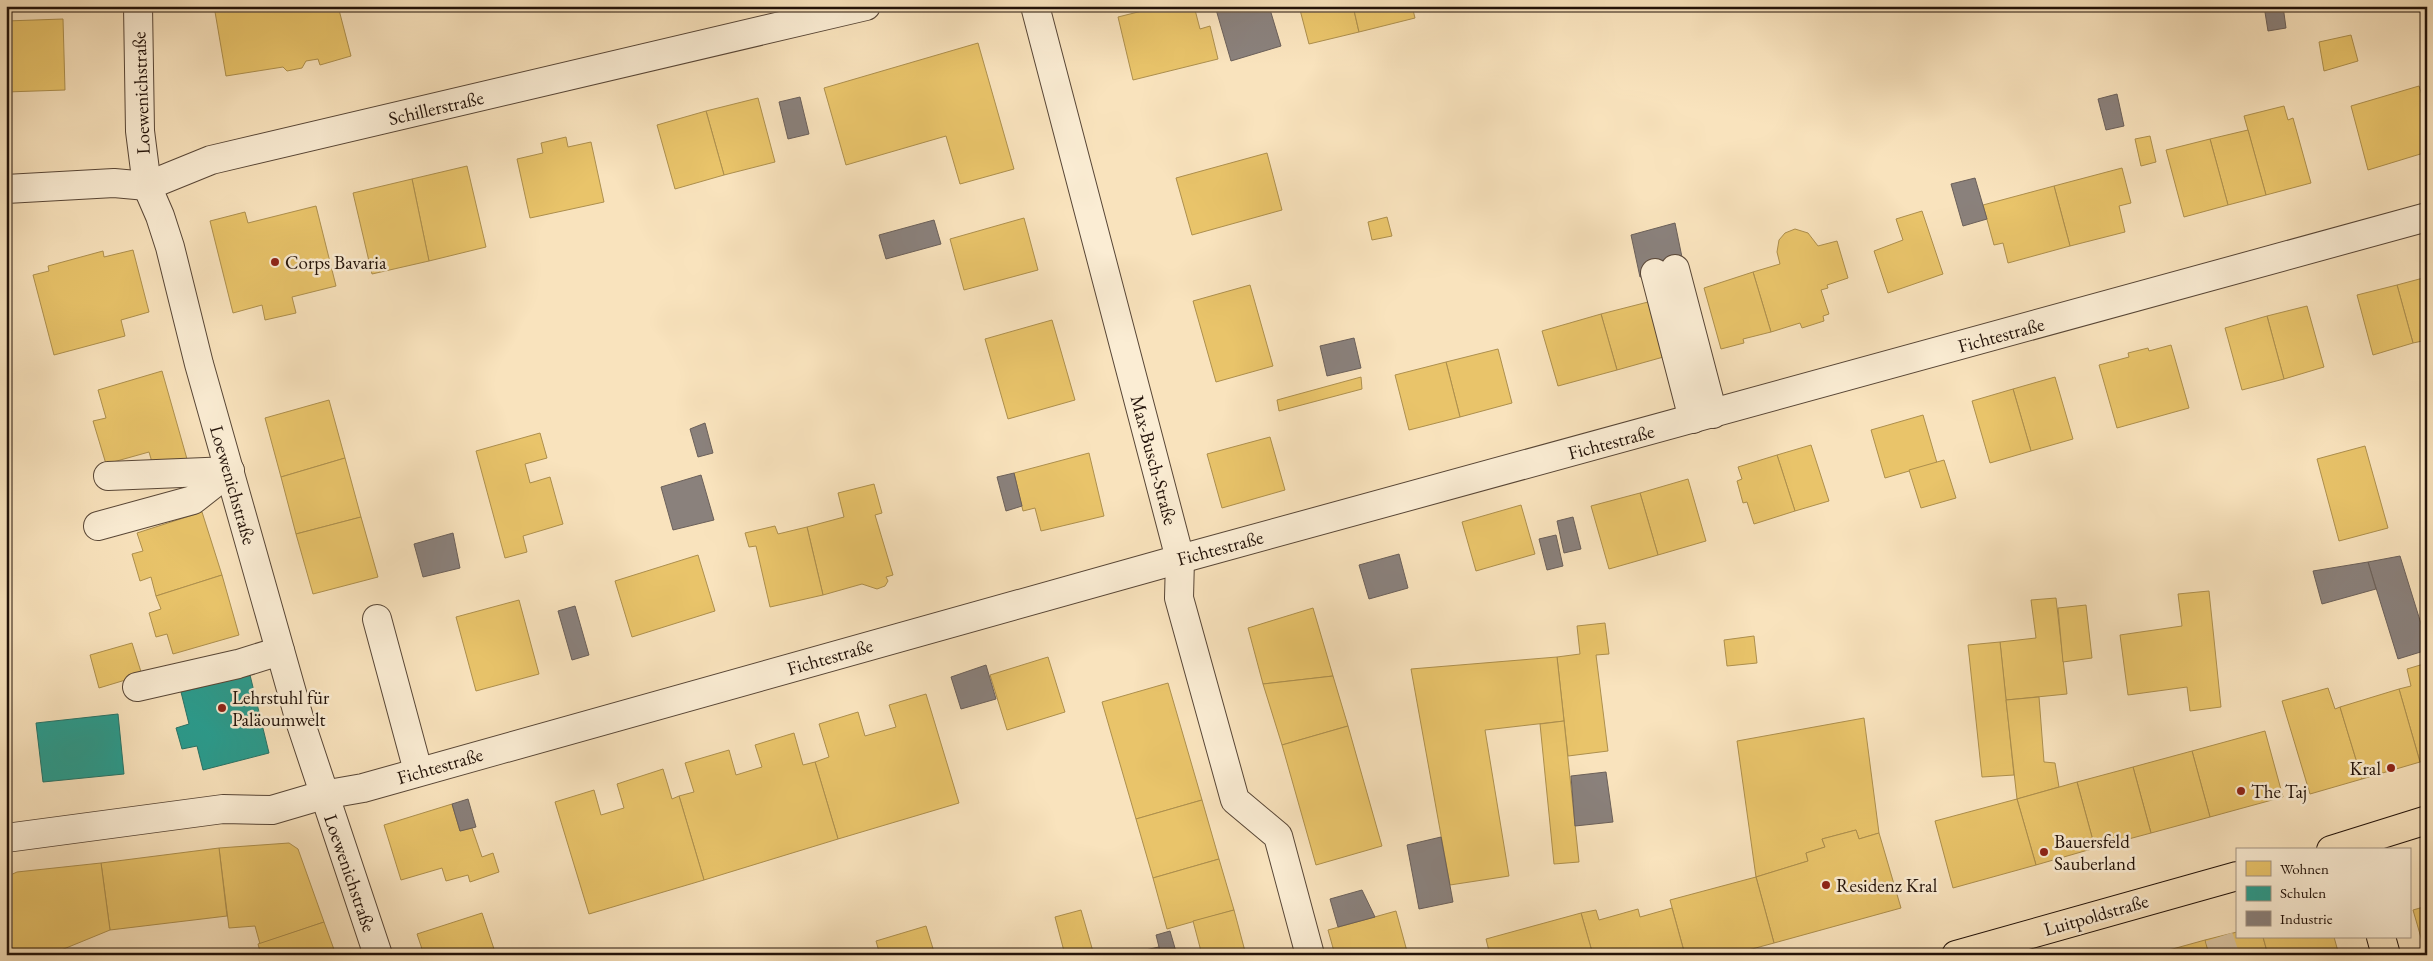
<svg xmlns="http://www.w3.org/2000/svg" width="2433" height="961" viewBox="0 0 2433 961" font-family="'EB Garamond',serif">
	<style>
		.homes { fill: #e9c46a; stroke: #ad8f4d }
		.schools { fill: #2a9d8f; stroke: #287367 }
		.industry { fill: #8a817c; stroke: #6b605a }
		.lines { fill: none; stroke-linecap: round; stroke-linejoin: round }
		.minor-tunnel { stroke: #d9c4a2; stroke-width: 28; stroke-dasharray: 28 14; stroke-linecap: butt }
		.minor-casing { stroke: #584636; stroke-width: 30 }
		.major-casing { stroke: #221209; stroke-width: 30 }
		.minor { stroke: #fbedd4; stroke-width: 28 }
		.major { stroke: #f9e3bd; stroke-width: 28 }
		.poi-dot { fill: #8f2418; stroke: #fbedd4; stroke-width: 2 }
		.labels { text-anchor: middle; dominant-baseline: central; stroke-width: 5; stroke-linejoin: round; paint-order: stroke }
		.street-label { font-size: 19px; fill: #221209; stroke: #fbedd4 }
		.poi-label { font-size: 19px; fill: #221209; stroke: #fbedd4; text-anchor: start }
	</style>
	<rect width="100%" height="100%" fill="#f9e3bd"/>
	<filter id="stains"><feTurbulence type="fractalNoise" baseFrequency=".004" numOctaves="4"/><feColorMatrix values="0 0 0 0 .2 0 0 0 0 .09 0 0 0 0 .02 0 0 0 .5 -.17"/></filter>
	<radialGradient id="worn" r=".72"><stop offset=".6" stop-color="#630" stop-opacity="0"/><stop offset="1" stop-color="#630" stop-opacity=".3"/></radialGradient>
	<g class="homes">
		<polygon points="214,6 338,6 351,56 320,65 318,59 306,61 302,68 287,71 283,67 226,76"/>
		<polygon points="1162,6 1194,6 1200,29 1210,26 1218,59 1133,80 1118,17"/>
		<polygon points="1299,6 1353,6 1359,32 1309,44"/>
		<polygon points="1353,6 1412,6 1415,18 1359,32"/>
		<polygon points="63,19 65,90 6,92 6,21"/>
		<polygon points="2351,35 2358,61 2324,71 2319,42"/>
		<polygon points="978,43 1014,169 960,184 946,136 846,165 824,88"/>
		<polygon points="2419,86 2427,110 2427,152 2368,170 2351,106"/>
		<polygon points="758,98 775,162 724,175 706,111"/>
		<polygon points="2284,106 2288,120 2293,118 2311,183 2266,195 2244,116"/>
		<polygon points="706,111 724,175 675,189 657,125"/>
		<polygon points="2248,130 2266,195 2228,205 2210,139"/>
		<polygon points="2150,136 2156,162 2141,166 2135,139"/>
		<polygon points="566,137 568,147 591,142 604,202 530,218 517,159 543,153 541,143"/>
		<polygon points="2210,139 2228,205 2184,217 2166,150"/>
		<polygon points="1267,153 1282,210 1192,235 1176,178"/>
		<polygon points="467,166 486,247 429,261 412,179"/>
		<polygon points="2122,168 2131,203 2119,206 2125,232 2070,246 2054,186"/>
		<polygon points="412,179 429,261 372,274 353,193"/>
		<polygon points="2054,186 2070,246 2008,263 2003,243 1994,245 1983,205"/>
		<polygon points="316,206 336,286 292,297 296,313 265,320 262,305 233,313 210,221 245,212 248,223"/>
		<polygon points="1922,211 1943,274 1888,293 1874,251 1903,240 1896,219"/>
		<polygon points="1387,217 1392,236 1372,240 1368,222"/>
		<polygon points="1024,218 1038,270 964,290 950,239"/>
		<polygon points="1795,229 1808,233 1818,246 1837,241 1848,278 1827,285 1828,288 1821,290 1829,314 1823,316 1824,321 1802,328 1800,323 1771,332 1753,272 1780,264 1777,252 1779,240 1785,233"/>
		<polygon points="133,250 149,312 121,320 125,336 54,355 33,275 49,271 48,266 103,251 104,257"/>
		<polygon points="1753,272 1771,332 1743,339 1744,343 1721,349 1704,288"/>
		<polygon points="2427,277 2427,340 2413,343 2397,285"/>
		<polygon points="1250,285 1273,366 1216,382 1193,301"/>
		<polygon points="2397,285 2413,343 2373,355 2357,295"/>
		<polygon points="1652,301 1667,356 1617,370 1601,314"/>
		<polygon points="2307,306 2324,367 2284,379 2267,316"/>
		<polygon points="1601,314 1617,370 1558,386 1542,331"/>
		<polygon points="2267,316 2284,379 2242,390 2225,328"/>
		<polygon points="1052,320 1075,400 1008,419 985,339"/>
		<polygon points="2171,345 2189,408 2117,428 2099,365 2129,357 2128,353 2148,348 2149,351"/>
		<polygon points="1498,349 1512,403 1460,417 1446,362"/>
		<polygon points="1446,362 1460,417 1409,430 1395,375"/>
		<polygon points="162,371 187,459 154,469 149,452 106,464 93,421 106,418 98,390"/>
		<polygon points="1361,377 1362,389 1279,411 1277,400"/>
		<polygon points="2055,377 2073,439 2031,451 2013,389"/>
		<polygon points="2013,389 2031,451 1990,463 1972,401"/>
		<polygon points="329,400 345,458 281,477 265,418"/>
		<polygon points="1923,415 1937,463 1885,478 1871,430"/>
		<polygon points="540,433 547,458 525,464 530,483 550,477 563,524 523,536 527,552 505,558 476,451"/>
		<polygon points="1270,437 1285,490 1222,508 1207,454"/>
		<polygon points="1811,445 1829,501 1795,511 1777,455"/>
		<polygon points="2365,446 2388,528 2339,541 2317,459"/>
		<polygon points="1089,453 1104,516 1041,531 1035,508 1023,511 1014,473"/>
		<polygon points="1777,455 1795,511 1754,524 1747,502 1743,503 1737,481 1742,479 1738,467"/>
		<polygon points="345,458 361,517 296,534 281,477"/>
		<polygon points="1944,460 1956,498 1921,508 1909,470"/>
		<polygon points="1688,479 1706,541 1658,555 1640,493"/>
		<polygon points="874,484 882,513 875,515 893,575 886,577 888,581 885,586 877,589 862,584 823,595 807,527 844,517 838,493"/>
		<polygon points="1640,493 1658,555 1609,569 1591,506"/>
		<polygon points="1521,505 1535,554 1476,571 1462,522"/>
		<polygon points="202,512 222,575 156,596 151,577 140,581 132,554 143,551 137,533"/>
		<polygon points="361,517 378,577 313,594 296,534"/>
		<polygon points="775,526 778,534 807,527 823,595 770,607 756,546 749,547 745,533"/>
		<polygon points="698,555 715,611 632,637 615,581"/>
		<polygon points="222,575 239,635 173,654 167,634 156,637 149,613 161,609 156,596"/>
		<polygon points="2209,591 2221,707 2190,711 2187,687 2128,695 2120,635 2182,626 2178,594"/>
		<polygon points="2056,598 2067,694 2006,700 2000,642 2036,638 2031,600"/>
		<polygon points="519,600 539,674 476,691 456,617"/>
		<polygon points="2086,605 2092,658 2063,662 2058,608"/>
		<polygon points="1313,608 1333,676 1263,684 1248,628"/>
		<polygon points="1605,623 1609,654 1596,655 1608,751 1568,756 1557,657 1580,654 1577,626"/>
		<polygon points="1754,636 1757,663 1727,666 1724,640"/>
		<polygon points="2000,642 2014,775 1982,777 1968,645"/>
		<polygon points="132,643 142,675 99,688 90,655"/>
		<polygon points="1048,657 1065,712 1007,730 990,675"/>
		<polygon points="1557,657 1564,721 1485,730 1509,876 1450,885 1411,669"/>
		<polygon points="2427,663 2427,760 2420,762 2399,689 2411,686 2407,669"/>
		<polygon points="1333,676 1348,726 1282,745 1263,684"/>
		<polygon points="1168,683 1202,800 1136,819 1102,702"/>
		<polygon points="2328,688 2335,709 2340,707 2362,779 2310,794 2282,701"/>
		<polygon points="2399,689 2420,762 2362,779 2340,707"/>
		<polygon points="926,694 959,803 838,839 815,762 829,757 819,724 858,712 865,736 896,727 889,705"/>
		<polygon points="2039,697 2044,762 2055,763 2059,787 2017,799 2006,700"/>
		<polygon points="1864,718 1879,833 1859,839 1856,830 1822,839 1825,847 1806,853 1808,861 1756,877 1737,741"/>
		<polygon points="1564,721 1579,862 1554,864 1540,724"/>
		<polygon points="1348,726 1382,846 1316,865 1282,745"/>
		<polygon points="2265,731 2283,797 2210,817 2192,751"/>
		<polygon points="794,733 803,765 815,762 838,839 704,880 679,796 694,792 685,763 729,750 736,775 762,767 755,745"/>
		<polygon points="2192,751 2210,817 2151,833 2133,767"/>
		<polygon points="2133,767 2151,833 2095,848 2077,782"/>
		<polygon points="663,769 672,799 679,796 704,880 589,914 555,802 594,790 601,815 624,808 617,784"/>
		<polygon points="2077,782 2095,848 2036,865 2017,799"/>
		<polygon points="2017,799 2036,865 1953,888 1935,821"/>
		<polygon points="1202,800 1219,859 1153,878 1136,819"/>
		<polygon points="452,804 460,831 472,828 482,857 493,853 499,872 470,882 468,875 446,881 442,868 401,880 384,825"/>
		<polygon points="1856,830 1859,839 1879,833 1901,908 1774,943 1756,877 1808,861 1806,853 1825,847 1822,839"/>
		<polygon points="289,843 298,849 324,922 260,944 255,926 229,928 219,848"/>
		<polygon points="219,848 227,916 110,930 101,863"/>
		<polygon points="1219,859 1234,910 1167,929 1153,878"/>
		<polygon points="101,863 110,930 49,955 6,955 6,877 17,872"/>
		<polygon points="1756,877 1774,943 1730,955 1685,955 1670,900"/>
		<polygon points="2427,906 2427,955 2426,955 2413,910"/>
		<polygon points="1672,908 1685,955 1593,955 1581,913 1596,910 1599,920 1638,909 1640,917"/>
		<polygon points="1081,910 1094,955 1065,955 1055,917"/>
		<polygon points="1234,910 1246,955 1202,955 1193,921"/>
		<polygon points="1396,911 1408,955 1335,955 1328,930"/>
		<polygon points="482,913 496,955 424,955 417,934"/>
		<polygon points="1581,913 1593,955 1490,955 1486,939"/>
		<polygon points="324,922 336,955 261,955 258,944"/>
		<polygon points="926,926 935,955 880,955 876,941"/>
		<polygon points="2237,932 2237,937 2263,937 2268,955 2209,955 2205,940"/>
		<polygon points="2263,937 2334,937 2339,955 2268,955"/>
		<polygon points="2205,940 2209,955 2151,955"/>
	</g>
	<g class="schools">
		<polygon points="250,675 269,753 203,770 197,746 182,749 176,728 189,724 181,692"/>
		<polygon points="118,714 124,774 43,782 36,723"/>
	</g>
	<g class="industry">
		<polygon points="1215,6 1269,6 1281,46 1231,61"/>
		<polygon points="2264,6 2283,6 2286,28 2268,31"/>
		<polygon points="2117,94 2124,126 2106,130 2098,99"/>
		<polygon points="800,97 809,134 788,139 779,102"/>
		<polygon points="1975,178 1987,219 1963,226 1951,184"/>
		<polygon points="934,220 941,244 886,259 879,235"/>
		<polygon points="1675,223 1684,267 1640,277 1631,235"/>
		<polygon points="1354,338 1361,368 1327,376 1320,346"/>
		<polygon points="705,423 713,453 698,457 690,429"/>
		<polygon points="1014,473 1022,506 1006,511 997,477"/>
		<polygon points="701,475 714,520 673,530 661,487"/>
		<polygon points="1573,517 1581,549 1564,553 1557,521"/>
		<polygon points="453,533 460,568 423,577 414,544"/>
		<polygon points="1556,535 1563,566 1547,570 1539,539"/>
		<polygon points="1399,554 1408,588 1369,599 1359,565"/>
		<polygon points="2400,556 2427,643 2427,650 2398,659 2368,562"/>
		<polygon points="2368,562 2376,589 2322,604 2313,571"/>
		<polygon points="575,606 589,655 572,660 558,611"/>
		<polygon points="986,665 996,699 961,709 951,677"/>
		<polygon points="1606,772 1613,822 1575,826 1571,776"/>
		<polygon points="468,799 476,827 460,831 452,804"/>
		<polygon points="1441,837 1453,902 1419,909 1407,845"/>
		<polygon points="1362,890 1375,917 1338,927 1330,899"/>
		<polygon points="1170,931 1177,955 1161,955 1156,935"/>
		<polygon points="1159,947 1161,955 1136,955 1136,952"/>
	</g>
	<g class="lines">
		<polyline class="minor-tunnel" points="2219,937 2225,955"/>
		<g class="minor-casing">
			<g id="minor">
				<polyline points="138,6 140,131 147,186 160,216 170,247 199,364 300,721 378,955"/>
				<polyline points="1035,6 1180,559 1179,598 1235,800 1278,836 1310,955"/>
				<polyline points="6,189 114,183 147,186 211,160 866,6"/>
				<polyline points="1675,269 1713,414"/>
				<polyline points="1655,273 1693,419"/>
				<polyline points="108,476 230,471"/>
				<polyline points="98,526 193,500 230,471"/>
				<polyline points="377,619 418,771"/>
				<polyline points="137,687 238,664 280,651"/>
				<polyline points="6,838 223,809 272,810 323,795 363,788 1180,559 2427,217"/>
			</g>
		</g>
		<g class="major-casing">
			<g id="major">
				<polyline points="2331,850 2427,820"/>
				<polyline points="2381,937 2386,955"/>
				<polyline points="1956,955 2237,876"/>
			</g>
		</g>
		<use href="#minor" class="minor"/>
		<use href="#major" class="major"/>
	</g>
	<g class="poi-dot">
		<circle cx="275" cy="262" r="5"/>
		<circle cx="222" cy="708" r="5"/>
		<circle cx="2391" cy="768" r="5"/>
		<circle cx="2241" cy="791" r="5"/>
		<circle cx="2044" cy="852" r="5"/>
		<circle cx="1826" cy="885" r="5"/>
	</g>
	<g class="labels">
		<g class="street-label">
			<text transform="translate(141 93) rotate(-92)">Loewenichstraße</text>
			<text transform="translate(436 108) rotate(-13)">Schillerstraße</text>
			<text transform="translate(2001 335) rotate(-15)">Fichtestraße</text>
			<text transform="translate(1611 442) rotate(-15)">Fichtestraße</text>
			<text transform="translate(1154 460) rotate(75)">Max-Busch-Straße</text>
			<text transform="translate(233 485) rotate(74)">Loewenichstraße</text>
			<text transform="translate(1220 548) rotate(-15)">Fichtestraße</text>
			<text transform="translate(830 657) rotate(-16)">Fichtestraße</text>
			<text transform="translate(440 766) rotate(-16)">Fichtestraße</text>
			<text transform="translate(350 873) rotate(71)">Loewenichstraße</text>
			<text transform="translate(2096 915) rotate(-16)">Luitpoldstraße</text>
		</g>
		<g class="poi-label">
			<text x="285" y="262">Corps Bavaria</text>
			<text x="232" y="697">Lehrstuhl für<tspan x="232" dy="22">Paläoumwelt</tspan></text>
			<text x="2381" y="768" text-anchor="end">Kral</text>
			<text x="2251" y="791">The Taj</text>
			<text x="2054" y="841">Bauersfeld<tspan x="2054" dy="22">Sauberland</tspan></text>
			<text x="1836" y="885">Residenz Kral</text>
		</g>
	</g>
	<rect width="2433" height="961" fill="none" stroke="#f9e3bd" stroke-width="25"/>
	<rect x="8" y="8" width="2418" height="946" fill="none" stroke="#221209" stroke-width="2.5"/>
	<rect x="12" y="12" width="2408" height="936" fill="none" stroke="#221209"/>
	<rect x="2236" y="848" width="175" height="90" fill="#fbedd4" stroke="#a49583"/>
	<rect x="2246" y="861" width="25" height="15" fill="#e9c46a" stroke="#a49583"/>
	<text x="2280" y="874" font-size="15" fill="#221209">Wohnen</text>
	<rect x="2246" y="886" width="25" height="15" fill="#2a9d8f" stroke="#a49583"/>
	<text x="2280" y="898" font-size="15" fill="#221209">Schulen</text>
	<rect x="2246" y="911" width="25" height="15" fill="#8a817c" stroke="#a49583"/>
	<text x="2280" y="924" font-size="15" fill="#221209">Industrie</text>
	<rect width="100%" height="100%" filter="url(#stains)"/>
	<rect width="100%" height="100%" fill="url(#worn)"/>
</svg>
